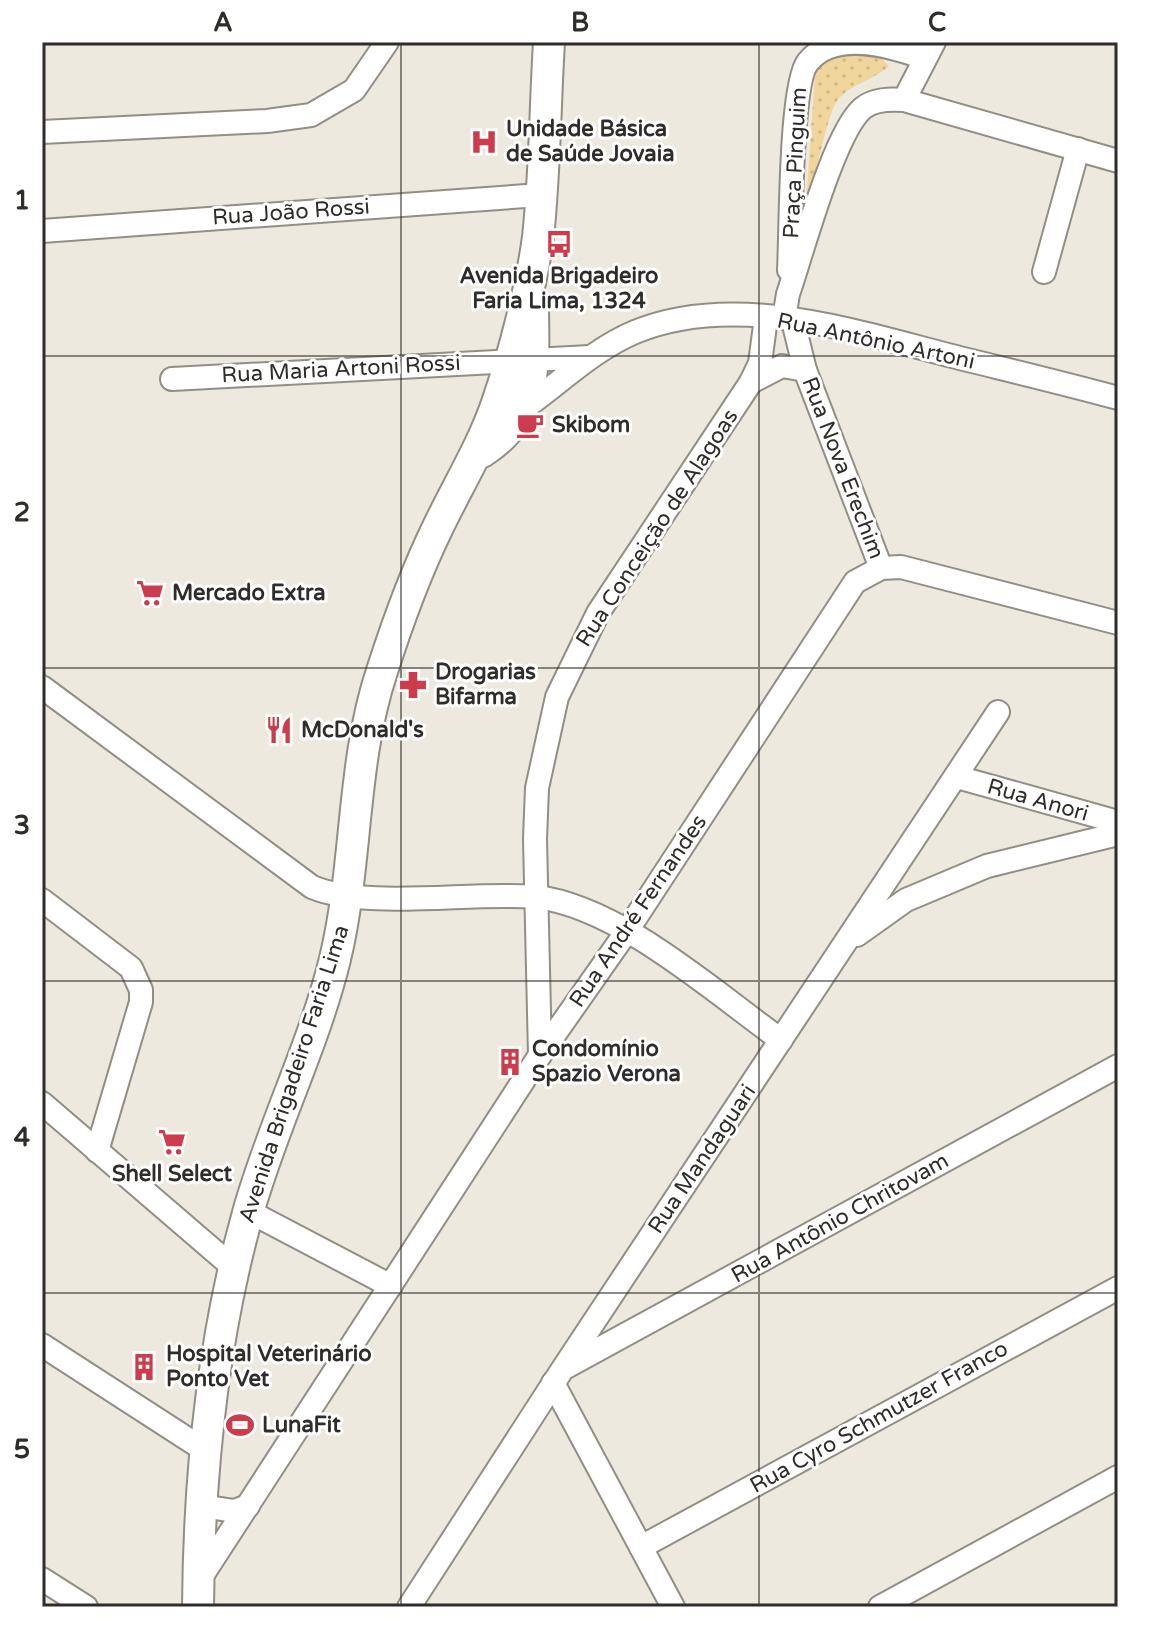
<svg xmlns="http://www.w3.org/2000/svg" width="1160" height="1649" viewBox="0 0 1160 1649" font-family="'Varela Round',sans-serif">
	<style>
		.grass { fill: url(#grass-dots) }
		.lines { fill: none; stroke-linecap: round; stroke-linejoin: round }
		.minor-casing { stroke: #938e84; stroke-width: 26 }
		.secondary-casing { stroke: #938e84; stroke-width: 34 }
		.minor { stroke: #fff; stroke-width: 22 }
		.secondary { stroke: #fff; stroke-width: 30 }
		.grid { fill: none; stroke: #2f2d29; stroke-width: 2; stroke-opacity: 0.55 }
		.labels { text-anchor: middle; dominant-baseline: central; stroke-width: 6; stroke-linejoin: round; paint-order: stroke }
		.poi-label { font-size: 22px; font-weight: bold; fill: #2f2d29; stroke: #fff; text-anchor: start }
		.street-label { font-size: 22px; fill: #2f2d29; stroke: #fff }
		.neatline { fill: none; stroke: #2f2d29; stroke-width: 3 }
		.grid-label { font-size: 26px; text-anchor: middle; font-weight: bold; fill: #2f2d29 }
	</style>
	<defs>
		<pattern id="grass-dots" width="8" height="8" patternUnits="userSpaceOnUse" patternTransform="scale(2)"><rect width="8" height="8" fill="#f0d69c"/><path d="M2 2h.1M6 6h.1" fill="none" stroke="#ceb886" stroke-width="1.8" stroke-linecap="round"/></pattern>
	</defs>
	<rect width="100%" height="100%" fill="#eee9de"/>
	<path class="grass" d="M855,50L879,56L889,66C873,81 851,83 837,101C827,115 811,195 805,217L816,60Z"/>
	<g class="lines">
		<g class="minor-casing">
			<g id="minor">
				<polyline points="904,100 934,42"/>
				<polyline points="42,132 267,121 311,115 354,90 387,42"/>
				<polyline points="42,231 540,195"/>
				<path d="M789,270C791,235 790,83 808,62C835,29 891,46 924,58"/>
				<polyline points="1044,272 1078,149"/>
				<path d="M784,318L788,294C802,254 834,132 863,108C874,99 890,99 904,100L1118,161"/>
				<polyline points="793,321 805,370 881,568"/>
				<polyline points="172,379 590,357"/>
				<polyline points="751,382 782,366 805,370"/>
				<path d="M520,411C558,385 592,350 635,332C734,291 854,331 952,356C1008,370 1063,383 1118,398"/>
				<path d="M42,687L312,887C367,910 474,891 536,897C618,906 714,992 781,1040"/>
				<polyline points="957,777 1118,822"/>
				<polyline points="42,900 131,968 141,990 141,1002 97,1151"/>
				<polyline points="857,935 906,900 987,866 1118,834"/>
				<polyline points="540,1055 535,839 537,788 557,697 598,613 751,382 760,363 766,318"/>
				<polyline points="42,1103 234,1268"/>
				<polyline points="248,1211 391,1286"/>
				<polyline points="42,1345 206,1451"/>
				<polyline points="566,1367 1118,1066"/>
				<polyline points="553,1383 673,1607"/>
				<polyline points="202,1506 234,1511 248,1506"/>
				<polyline points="641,1547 1118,1288"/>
				<polyline points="42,1579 86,1607"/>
				<polyline points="198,1582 540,1055 627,931 855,582 881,568 901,567 1118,623"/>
				<polyline points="409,1607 562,1370 998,712"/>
				<polyline points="880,1607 1118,1477"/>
			</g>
		</g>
		<g class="secondary-casing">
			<g id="secondary">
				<path d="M482,452C537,417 534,368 533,311"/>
				<path d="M198,1607C199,1475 212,1341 248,1213C272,1127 314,1045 335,959C358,864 351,764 382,671C398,621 415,574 438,527C458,485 482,447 497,403C513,357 532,284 538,237C545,173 545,107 549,42"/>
			</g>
		</g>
		<use href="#minor" class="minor"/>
		<use href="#secondary" class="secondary"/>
	</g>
	<path class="grid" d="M401,42V1607M759,42V1607M42,356H1118M42,668H1118M42,981H1118M42,1293H1118"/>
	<defs>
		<g id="hospital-bare" transform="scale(2.16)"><path d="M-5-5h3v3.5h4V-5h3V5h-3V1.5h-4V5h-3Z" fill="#cc3c4d" stroke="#fff" stroke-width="2.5" paint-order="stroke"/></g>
		<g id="bus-bare" transform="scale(2.16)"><path d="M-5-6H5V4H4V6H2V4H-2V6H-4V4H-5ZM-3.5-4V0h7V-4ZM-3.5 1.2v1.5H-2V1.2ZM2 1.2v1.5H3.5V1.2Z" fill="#cc3c4d" stroke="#fff" stroke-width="2.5" paint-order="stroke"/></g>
		<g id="cafe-bare" transform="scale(2.16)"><path d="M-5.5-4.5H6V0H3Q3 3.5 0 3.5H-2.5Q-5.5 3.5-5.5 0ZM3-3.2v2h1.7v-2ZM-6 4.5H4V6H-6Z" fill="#cc3c4d" stroke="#fff" stroke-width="2.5" paint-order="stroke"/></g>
		<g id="supermarket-bare" transform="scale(2.16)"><path d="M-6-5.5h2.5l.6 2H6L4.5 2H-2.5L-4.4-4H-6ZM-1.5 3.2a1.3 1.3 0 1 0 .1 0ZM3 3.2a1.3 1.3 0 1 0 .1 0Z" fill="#cc3c4d" stroke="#fff" stroke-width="2.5" paint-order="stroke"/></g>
		<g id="pharmacy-bare" transform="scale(2.16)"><path d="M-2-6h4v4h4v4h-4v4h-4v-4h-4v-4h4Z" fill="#cc3c4d" stroke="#fff" stroke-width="2.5" paint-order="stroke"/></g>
		<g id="restaurant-bare" transform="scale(2.16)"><path d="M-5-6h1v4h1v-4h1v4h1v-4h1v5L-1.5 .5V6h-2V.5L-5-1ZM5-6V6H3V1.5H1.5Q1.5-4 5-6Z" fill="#cc3c4d" stroke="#fff" stroke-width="2.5" paint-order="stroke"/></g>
		<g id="building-bare" transform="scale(2.16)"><path d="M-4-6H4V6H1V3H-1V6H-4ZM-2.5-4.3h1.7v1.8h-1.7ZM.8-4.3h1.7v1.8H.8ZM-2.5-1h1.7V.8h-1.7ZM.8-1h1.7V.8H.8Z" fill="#cc3c4d" stroke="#fff" stroke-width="2.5" paint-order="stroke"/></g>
		<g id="stadium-bare" transform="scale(2.16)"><path d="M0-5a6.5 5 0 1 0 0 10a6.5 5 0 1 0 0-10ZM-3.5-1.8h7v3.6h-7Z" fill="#cc3c4d" stroke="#fff" stroke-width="2.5" paint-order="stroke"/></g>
	</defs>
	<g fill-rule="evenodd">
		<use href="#hospital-bare" x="484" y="142"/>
		<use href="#bus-bare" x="559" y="244"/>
		<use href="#cafe-bare" x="530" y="425"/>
		<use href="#supermarket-bare" x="150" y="593"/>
		<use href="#pharmacy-bare" x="413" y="685"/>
		<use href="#restaurant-bare" x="279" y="730"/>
		<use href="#building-bare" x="510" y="1062"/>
		<use href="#supermarket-bare" x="172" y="1142"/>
		<use href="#building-bare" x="144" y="1367"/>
		<use href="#stadium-bare" x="240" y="1425"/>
	</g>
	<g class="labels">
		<g class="poi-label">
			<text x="506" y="129">Unidade Básica<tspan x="506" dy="25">de Saúde Jovaia</tspan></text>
			<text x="559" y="276" text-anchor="middle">Avenida Brigadeiro<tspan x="559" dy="25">Faria Lima, 1324</tspan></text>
			<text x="552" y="425">Skibom</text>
			<text x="172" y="593">Mercado Extra</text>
			<text x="435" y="672">Drogarias<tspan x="435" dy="25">Bifarma</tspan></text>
			<text x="301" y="730">McDonald's</text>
			<text x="532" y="1049">Condomínio<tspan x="532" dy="25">Spazio Verona</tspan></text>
			<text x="172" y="1174" text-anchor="middle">Shell Select</text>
			<text x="166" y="1354">Hospital Veterinário<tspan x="166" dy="25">Ponto Vet</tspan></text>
			<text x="262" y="1425">LunaFit</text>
		</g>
		<g class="street-label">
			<text transform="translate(795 163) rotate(-87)">Praça Pinguim</text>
			<text transform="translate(291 212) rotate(-4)">Rua João Rossi</text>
			<text transform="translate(876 341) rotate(12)">Rua Antônio Artoni</text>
			<text transform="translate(341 369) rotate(-3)">Rua Maria Artoni Rossi</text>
			<text transform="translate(843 468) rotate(69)">Rua Nova Erechim</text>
			<text transform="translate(657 528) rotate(-57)">Rua Conceição de Alagoas</text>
			<text transform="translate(1038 800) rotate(16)">Rua Anori</text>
			<text transform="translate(638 911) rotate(-56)">Rua André Fernandes</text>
			<text transform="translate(294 1074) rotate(-72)">Avenida Brigadeiro Faria Lima</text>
			<text transform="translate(702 1159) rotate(-56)">Rua Mandaguari</text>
			<text transform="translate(840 1218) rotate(-29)">Rua Antônio Chritovam</text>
			<text transform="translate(879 1417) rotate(-29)">Rua Cyro Schmutzer Franco</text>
		</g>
	</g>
	<rect width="1160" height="1649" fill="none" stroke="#ffffff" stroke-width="88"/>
	<rect x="44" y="44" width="1072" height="1561" class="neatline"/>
	<g class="grid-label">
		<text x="223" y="31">A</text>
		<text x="580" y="31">B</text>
		<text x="937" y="31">C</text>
		<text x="22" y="209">1</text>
		<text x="22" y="521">2</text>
		<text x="22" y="834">3</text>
		<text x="22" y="1146">4</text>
		<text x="22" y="1458">5</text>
	</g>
</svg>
